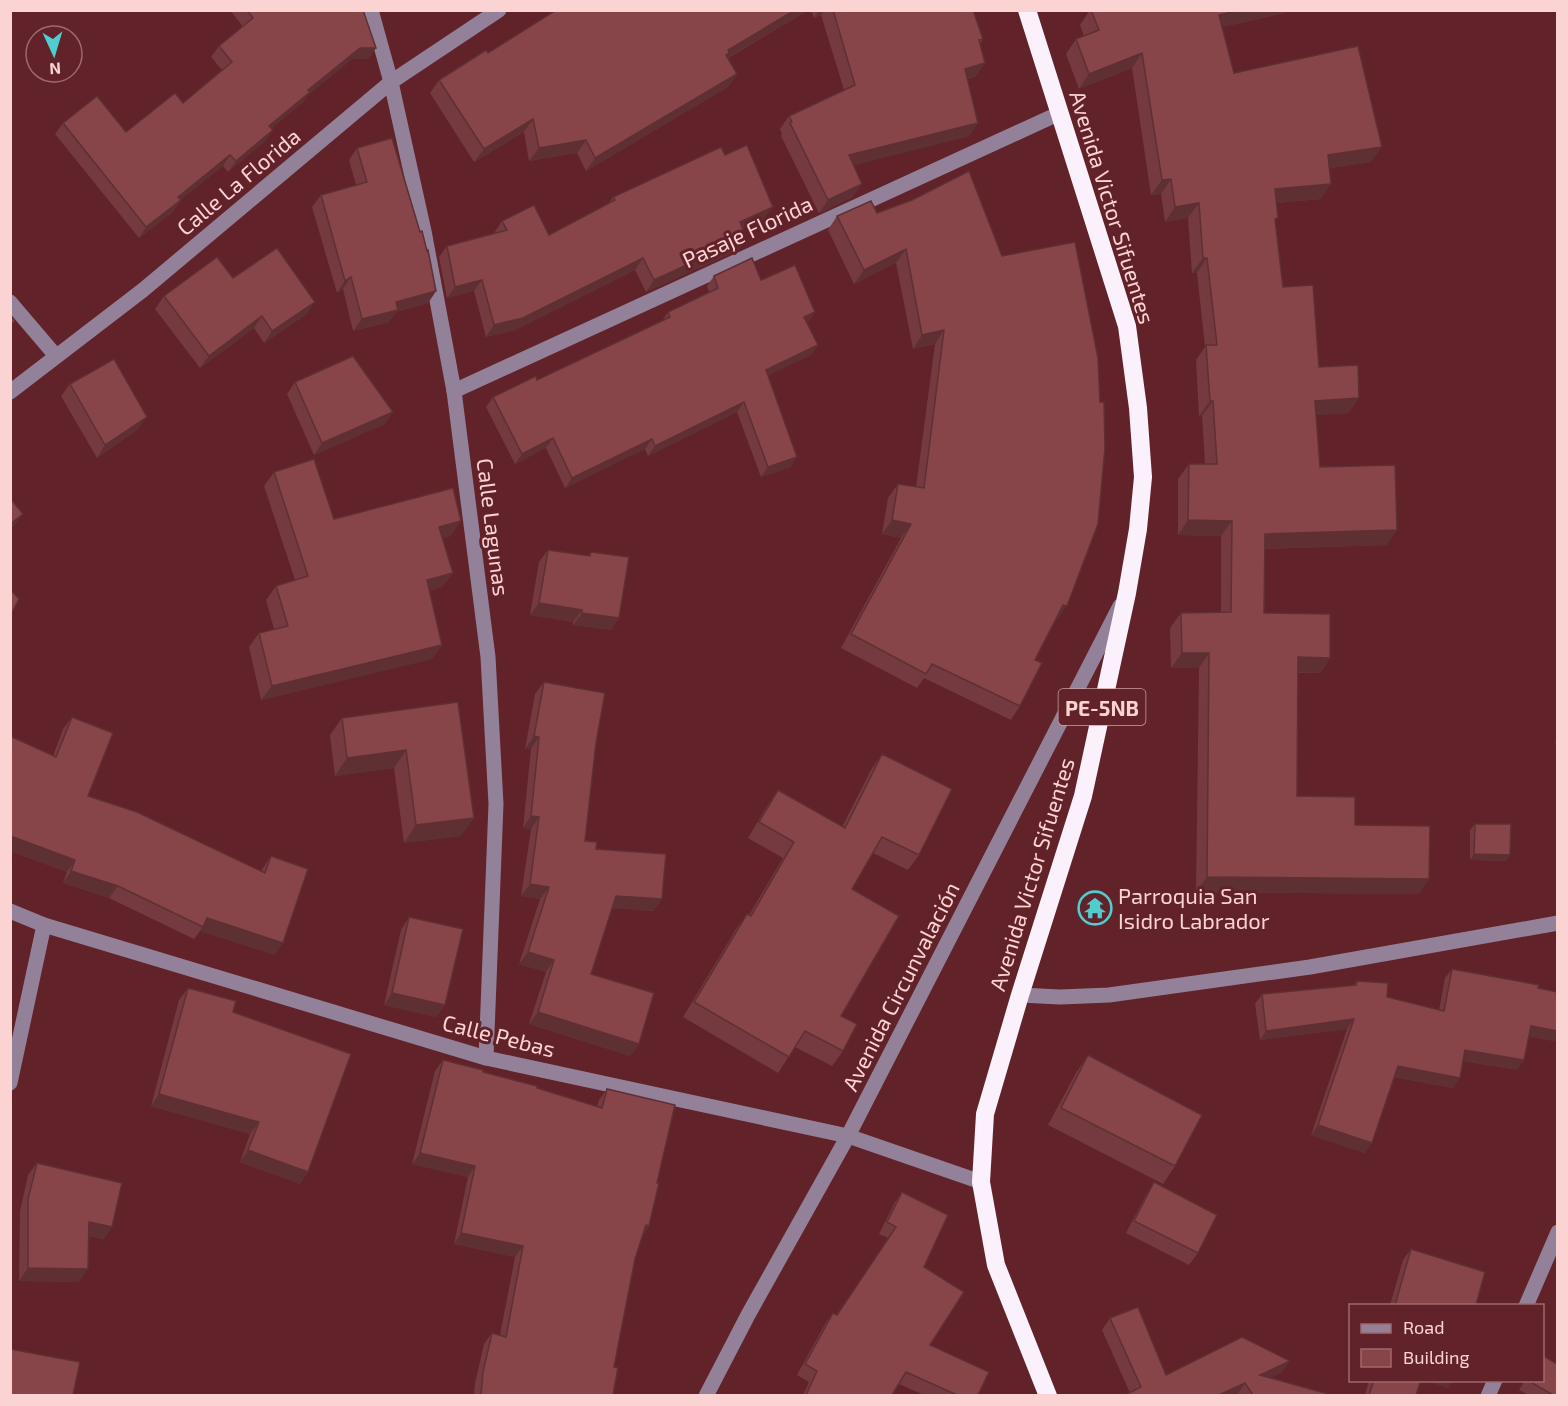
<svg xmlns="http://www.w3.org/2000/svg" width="1568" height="1406" viewBox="0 0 1568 1406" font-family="'Exo 2',sans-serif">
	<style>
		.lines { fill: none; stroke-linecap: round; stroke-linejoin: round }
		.minor { stroke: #938199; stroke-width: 15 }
		.highway { stroke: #faf1fd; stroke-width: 18 }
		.wall { fill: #743a3f }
		.shaded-wall { fill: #5e3033 }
		.building { fill: #874449; stroke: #5e3033; stroke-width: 1.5 }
		.labels { text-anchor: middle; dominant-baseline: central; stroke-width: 6; stroke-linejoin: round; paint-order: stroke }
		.shield { fill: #612229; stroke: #ce9ea0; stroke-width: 1.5 }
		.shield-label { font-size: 21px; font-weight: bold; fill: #fcd3d3 }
		.street-label { font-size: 22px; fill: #fcd3d3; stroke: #612229 }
		.poi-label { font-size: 22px; fill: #fcd3d3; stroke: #612229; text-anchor: start }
	</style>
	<rect width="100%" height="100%" fill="#612229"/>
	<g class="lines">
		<g class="minor">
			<polyline points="371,10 391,82 424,231 454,391 488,657 496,804 486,1058"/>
			<polyline points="10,302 56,356"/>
			<polyline points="454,391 1060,113"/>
			<polyline points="10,392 143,290 391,82 499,10"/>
			<polyline points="10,911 44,925 486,1058 848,1136 981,1182"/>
			<polyline points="1020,995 1060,997 1109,995 1310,967 1558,923"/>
			<polyline points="10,1083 44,925"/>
			<polyline points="1526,1306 1558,1232"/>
			<polyline points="706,1396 748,1315 848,1136 1120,606"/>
			<polyline points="1488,1396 1495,1380"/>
		</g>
		<polyline class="highway" points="1027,10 1127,326 1138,408 1143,477 1138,529 1127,593 1083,796 1020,995 985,1114 981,1182 996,1265 1048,1396"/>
	</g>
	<g class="wall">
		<polygon points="230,10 363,10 376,48 368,59 352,59 308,95 302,103 272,128 273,130 265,141 228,172 223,166 180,200 181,200 173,212 139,238 55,134 63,123 126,132 183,103 222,70 211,57 219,46 243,27"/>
		<polygon points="556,10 809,10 728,58 737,74 728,87 586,171 577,153 529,161 524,132 474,162 430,93 439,80 488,53"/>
		<polygon points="811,10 973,10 983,39 980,44 985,63 976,76 968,79 969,136 853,165 853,197 819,213 781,136 782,134 780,129 789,116 844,90 821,15 814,18"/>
		<polygon points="1090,10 1287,10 1285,13 1222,27 1234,73 1371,162 1330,168 1321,199 1276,203 1275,222 1283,287 1319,367 1349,413 1316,415 1320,467 1387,545 1265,549 1264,613 1330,658 1320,673 1298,673 1297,796 1355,825 1419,894 1196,892 1199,668 1171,668 1170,628 1181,613 1221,612 1221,536 1178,535 1178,479 1189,464 1205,464 1202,416 1199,416 1196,360 1205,347 1197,273 1192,273 1188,218 1165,222 1161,194 1151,195 1132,68 1079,89 1066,54 1076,39 1084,36 1080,25"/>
		<polygon points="357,148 436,291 428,303 396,312 389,322 353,331 343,289 337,293 312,207 321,195 356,185 349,160"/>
		<polygon points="725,155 764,219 742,229 746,238 738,250 646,292 635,270 515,330 486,337 474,291 447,298 439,257 447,246 494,233 502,221 549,235 608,204 613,197"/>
		<polygon points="912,200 1057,620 1056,620 1035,660 1020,706 1011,720 924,678 917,688 841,648 901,538 882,534 888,498 898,484 916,487 935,344 913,349 896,263 854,284 828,230 837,216 877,213"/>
		<polygon points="714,276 761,280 815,312 807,323 818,345 811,355 768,375 797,457 790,467 761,477 737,412 648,456 645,449 565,488 546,448 515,464 486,407 493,397 537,380 662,321 668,312 709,292 707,286"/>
		<polygon points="233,278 307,314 264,343 254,328 200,368 155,309 164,296"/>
		<polygon points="295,382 385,424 314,455 287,394"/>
		<polygon points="70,384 138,429 97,458 61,396"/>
		<polygon points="274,472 334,519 451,536 442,538 453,573 442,587 429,591 442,645 432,659 261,700 249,647 259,633 274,629 266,600 276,586 295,580 264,486"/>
		<polygon points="548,550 588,556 591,552 619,618 611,630 573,625 573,622 530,615 539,562"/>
		<polygon points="544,682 596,743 585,841 662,899 653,911 612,908 591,974 639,1044 630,1056 529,1024 546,972 519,964 540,899 521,896 531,829 523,828 531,749 525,749 535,694"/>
		<polygon points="458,702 461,836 404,843 394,768 335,776 330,735 342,718"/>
		<polygon points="72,717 88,796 261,871 271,856 275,955 200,931 194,939 109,898 63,883 67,872 10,851 10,736 53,756 63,729"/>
		<polygon points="882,754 919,855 908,870 873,853 852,889 841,1016 843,1051 832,1066 795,1047 778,1073 683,1017 736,929 747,914 749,915 783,858 748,838 767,806 778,790 842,827 871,770"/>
		<polygon points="1475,824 1510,855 1506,861 1470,860 1470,830"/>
		<polygon points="409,917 445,1005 436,1017 384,1005 401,930"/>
		<polygon points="1452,969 1529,1037 1524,1060 1517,1070 1463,1061 1453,1088 1394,1077 1365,1153 1311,1135 1347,1029 1260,1040 1255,1004 1262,994 1354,985 1357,981 1387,997 1439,1010 1445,978"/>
		<polygon points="188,988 233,1012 308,1172 300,1184 240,1162 250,1134 151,1106 179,1000"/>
		<polygon points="1088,1055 1175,1166 1163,1184 1048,1125 1076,1073"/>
		<polygon points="443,1060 537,1088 597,1107 599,1100 607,1089 657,1183 649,1226 643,1235 635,1259 614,1367 613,1395 474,1395 475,1383 484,1344 492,1333 500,1335 515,1257 454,1244 468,1177 412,1164 435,1071"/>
		<polygon points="37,1163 112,1227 104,1239 88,1236 79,1282 19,1281 20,1211 28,1175"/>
		<polygon points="1154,1182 1198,1253 1189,1265 1126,1233 1146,1195"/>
		<polygon points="902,1192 924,1267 930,1345 978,1395 924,1395 899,1384 892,1395 803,1395 809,1382 797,1375 825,1324 833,1313 837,1315 888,1238 879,1234 894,1204"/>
		<polygon points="1411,1249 1476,1305 1390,1305 1403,1260"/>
		<polygon points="1110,1318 1166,1375 1290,1361 1282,1372 1270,1378 1326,1395 1237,1395 1130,1393 1102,1330"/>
		<polygon points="1369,1380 1421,1380 1416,1395 1365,1395"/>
		<polygon points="1525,1380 1542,1380 1557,1395 1529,1395 1519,1390"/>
	</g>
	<g class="shaded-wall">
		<polygon points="795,10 809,10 725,59 728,50"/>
		<polygon points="819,10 825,10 821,15 814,18"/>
		<polygon points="1240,10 1287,10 1285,13 1208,30 1219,15"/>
		<polygon points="360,48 376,48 368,59 352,59 308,95 302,103 261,137 269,126 308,90"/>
		<polygon points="1142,53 1132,68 1079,89 1089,74"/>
		<polygon points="985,63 976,76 956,82 965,69"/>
		<polygon points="737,74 728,87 586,171 595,158"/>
		<polygon points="533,119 524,132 474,162 484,149"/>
		<polygon points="978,123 969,136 840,169 849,155"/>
		<polygon points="273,130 265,141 228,172 236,161"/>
		<polygon points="586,140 577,153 529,161 539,148"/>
		<polygon points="1382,147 1371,162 1318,170 1328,155"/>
		<polygon points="230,155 223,166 170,208 178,197"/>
		<polygon points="1171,179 1161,194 1151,195 1162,180"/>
		<polygon points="862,184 853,197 819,213 828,200"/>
		<polygon points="1331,184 1321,199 1264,204 1275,189"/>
		<polygon points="181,200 173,212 139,238 146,227"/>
		<polygon points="1199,203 1188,218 1165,222 1175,207"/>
		<polygon points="773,207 764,219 731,234 740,222"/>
		<polygon points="746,238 738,250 646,292 654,280"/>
		<polygon points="906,249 896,263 854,284 864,270"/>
		<polygon points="643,258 635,270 515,330 486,337 494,325"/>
		<polygon points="1203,258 1207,258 1197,273 1192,273"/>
		<polygon points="351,277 343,289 337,293 345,281"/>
		<polygon points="482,280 474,291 447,298 455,287"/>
		<polygon points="436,291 428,303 396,312 389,322 353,331 362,319 396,302"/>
		<polygon points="315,302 307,314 264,343 272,331"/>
		<polygon points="815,312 808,323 797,327 804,317"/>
		<polygon points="262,316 254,328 200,368 209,356"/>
		<polygon points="944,330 935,344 913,349 922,335"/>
		<polygon points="818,345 811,355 759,380 766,370"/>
		<polygon points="1359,398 1349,413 1304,416 1315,401"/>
		<polygon points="1210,401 1213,401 1202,416 1199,416"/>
		<polygon points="744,402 737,412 648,456 655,446"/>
		<polygon points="393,412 385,424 314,455 322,443"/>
		<polygon points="147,417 138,429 97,458 105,445"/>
		<polygon points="553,438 546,448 515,464 522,454"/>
		<polygon points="652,439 645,449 565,488 572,478"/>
		<polygon points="797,457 790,467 761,477 768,467"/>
		<polygon points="23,514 15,525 10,529 10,524"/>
		<polygon points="892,520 911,524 901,538 882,534"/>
		<polygon points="1188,520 1232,521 1221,536 1178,535"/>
		<polygon points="461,521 451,536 429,541 439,527"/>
		<polygon points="1397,530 1387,545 1255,549 1265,534"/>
		<polygon points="453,573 442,587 417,595 427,580"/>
		<polygon points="539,603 582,610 573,622 530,615"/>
		<polygon points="1063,605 1067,606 1057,620 1054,619"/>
		<polygon points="582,613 619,618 611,630 573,625"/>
		<polygon points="442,645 432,659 261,700 272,686"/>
		<polygon points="1182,653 1209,653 1199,668 1171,668"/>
		<polygon points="1298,657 1330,658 1320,673 1288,672"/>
		<polygon points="534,736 539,737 531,749 525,749"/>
		<polygon points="1557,737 1557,744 1554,743"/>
		<polygon points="406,750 394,768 335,776 347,758"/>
		<polygon points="531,816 539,817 531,829 523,828"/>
		<polygon points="474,818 461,836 404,843 416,825"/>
		<polygon points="13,837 75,860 67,872 10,851 10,841"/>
		<polygon points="1474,854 1510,855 1506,861 1470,860"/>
		<polygon points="71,871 118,886 109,898 63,883"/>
		<polygon points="1207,877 1429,879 1419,894 1196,892"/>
		<polygon points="530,884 549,887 540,899 521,896"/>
		<polygon points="616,896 662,899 653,911 608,908"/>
		<polygon points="207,918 283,943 275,955 200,931"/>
		<polygon points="528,952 554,960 546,972 519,964"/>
		<polygon points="392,993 445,1005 436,1017 384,1005"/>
		<polygon points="538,1012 639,1044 630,1056 529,1024"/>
		<polygon points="1354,1019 1347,1029 1260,1040 1266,1031"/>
		<polygon points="1531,1026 1557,1031 1557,1042 1524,1036"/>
		<polygon points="1465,1050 1524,1060 1517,1070 1459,1060"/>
		<polygon points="1398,1066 1460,1078 1453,1088 1391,1076"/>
		<polygon points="159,1094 259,1122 250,1134 151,1106"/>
		<polygon points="1318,1125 1372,1143 1365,1153 1311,1135"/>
		<polygon points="248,1150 308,1172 300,1184 240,1162"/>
		<polygon points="420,1153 475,1166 468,1177 412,1164"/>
		<polygon points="89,1222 112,1227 104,1239 80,1234"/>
		<polygon points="646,1225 649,1226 641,1237"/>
		<polygon points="461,1233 523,1246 515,1257 454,1244"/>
		<polygon points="28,1268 88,1269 79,1282 19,1281"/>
		<polygon points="1290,1361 1282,1372 1252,1387 1260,1375"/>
		<polygon points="1423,1380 1453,1380 1448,1388"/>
		<polygon points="1245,1383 1237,1395 1219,1395"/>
	</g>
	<g class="building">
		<polygon points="247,10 363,10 376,48 360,48 308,90 310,92 269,126 273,130 236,161 230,155 178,197 181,200 146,227 63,123 97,96 126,132 175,93 183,103 232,62 219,46 253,18"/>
		<polygon points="556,10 795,10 728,50 729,53 726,55 737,74 595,158 586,140 539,148 533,119 484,149 439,80 486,50 488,53"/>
		<polygon points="833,10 973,10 983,39 979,40 985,63 965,69 978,123 849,155 862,184 828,200 790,123 792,122 789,116 855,85"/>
		<polygon points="1091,10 1240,10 1219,15 1234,73 1358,46 1382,147 1328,155 1331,184 1275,189 1278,218 1275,219 1283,287 1313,285 1319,367 1358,365 1359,398 1315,401 1320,467 1395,465 1397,530 1265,534 1264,613 1330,614 1330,658 1298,657 1297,796 1355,797 1355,825 1430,826 1429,879 1207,877 1209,653 1182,653 1181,613 1231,612 1232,521 1188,520 1189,464 1217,464 1213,401 1210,401 1206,345 1217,345 1207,258 1203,258 1199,203 1175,207 1171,179 1162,180 1142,53 1089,74 1076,39 1099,30"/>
		<polygon points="392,138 420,232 422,231 427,251 428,250 436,291 396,302 398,310 362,319 351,277 345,281 321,195 367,182 357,148"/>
		<polygon points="747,145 773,207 740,222 746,238 654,280 643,258 523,318 494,325 482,280 455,287 447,246 507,230 502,221 534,205 549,235 615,200 613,197 721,147 725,155"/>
		<polygon points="969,171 1002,256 1075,242 1098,358 1100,402 1104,402 1105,448 1098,524 1067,606 1063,605 1035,660 1042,663 1020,706 932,664 926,674 851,634 911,524 892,520 898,484 924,488 944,330 922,335 906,249 864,270 837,216 871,201 877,213 912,200"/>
		<polygon points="277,248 315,302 272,331 262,316 209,356 164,296 217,257 233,278"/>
		<polygon points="752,258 761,280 795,265 815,312 804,317 818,345 766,370 797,457 768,467 744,402 655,446 652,439 572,478 553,438 522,454 493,397 536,376 537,380 670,317 668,312 718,288 714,276"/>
		<polygon points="10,315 15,321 10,325"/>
		<polygon points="353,356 393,412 322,443 295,382"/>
		<polygon points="114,359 147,417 105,445 70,384"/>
		<polygon points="314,459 334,519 453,488 461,521 439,527 453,573 427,580 442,645 272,686 259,633 288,626 276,586 308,576 274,472"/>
		<polygon points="10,498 23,514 10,524"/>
		<polygon points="548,550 590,556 591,552 629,557 619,618 582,613 582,610 539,603"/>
		<polygon points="10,589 19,599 10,616"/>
		<polygon points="544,682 605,693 596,743 585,841 597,842 596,849 666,854 662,899 616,896 591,974 654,993 639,1044 538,1012 554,960 528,952 549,887 530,884 539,817 531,816 539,737 534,736"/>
		<polygon points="458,702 474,818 416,825 406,750 347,758 342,718"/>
		<polygon points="72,717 113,733 88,796 137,812 265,873 271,856 308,869 283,943 207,918 203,927 118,886 71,871 75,860 13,837 12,839 10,838 10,736 56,757"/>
		<polygon points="882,754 952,789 919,855 882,837 852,889 899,916 841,1016 857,1024 843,1051 805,1031 789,1057 694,1002 747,914 751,916 794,842 759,822 778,790 845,828"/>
		<polygon points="1475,824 1511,824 1510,855 1474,854"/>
		<polygon points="409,917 463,929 445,1005 392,993"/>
		<polygon points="1452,969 1539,985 1538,988 1557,992 1557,1031 1531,1026 1524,1060 1465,1050 1460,1078 1398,1066 1372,1143 1318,1125 1354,1019 1266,1031 1262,994 1356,985 1357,981 1388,983 1387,997 1444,1011"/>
		<polygon points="188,988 236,1001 233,1012 351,1054 308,1172 248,1150 259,1122 159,1094"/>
		<polygon points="1088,1055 1202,1115 1175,1166 1061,1108"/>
		<polygon points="443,1060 483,1070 483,1072 537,1086 537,1088 602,1108 607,1089 675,1105 657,1183 659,1183 649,1226 646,1225 635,1259 614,1367 618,1368 613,1395 481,1395 483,1372 492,1333 506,1337 523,1246 461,1233 475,1166 420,1153"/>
		<polygon points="37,1163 122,1183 112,1227 89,1222 88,1269 28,1268 28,1199"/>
		<polygon points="1154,1182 1217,1215 1198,1253 1134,1221"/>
		<polygon points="902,1192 948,1215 924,1267 964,1292 930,1345 989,1372 978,1395 957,1395 906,1372 892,1395 806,1395 817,1371 805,1364 833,1313 837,1315 896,1227 887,1222"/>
		<polygon points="1411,1249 1485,1272 1476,1305 1395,1305"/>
		<polygon points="1138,1307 1166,1375 1242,1337 1290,1361 1260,1375 1328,1394 1324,1395 1253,1395 1245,1383 1219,1395 1125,1395 1141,1387 1110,1318"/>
		<polygon points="10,1349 80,1362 73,1395 10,1395"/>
		<polygon points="1542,1355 1557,1364 1557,1395 1553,1395 1527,1380 1542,1380"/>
		<polygon points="1374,1380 1421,1380 1416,1395 1369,1395"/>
	</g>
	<defs>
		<g id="temple-ring" transform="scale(1.725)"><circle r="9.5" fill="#612229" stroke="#52cdcf" stroke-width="1.5"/><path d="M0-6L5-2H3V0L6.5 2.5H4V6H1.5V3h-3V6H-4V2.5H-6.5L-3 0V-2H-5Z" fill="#52cdcf"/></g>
	</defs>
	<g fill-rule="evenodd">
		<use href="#temple-ring" x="1095" y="908"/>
	</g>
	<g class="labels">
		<rect class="shield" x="1058.5" y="689" width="87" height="36" rx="4.5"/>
		<g class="shield-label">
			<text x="1102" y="707">PE-5NB</text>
		</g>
		<g class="street-label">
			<text transform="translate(238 181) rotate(-40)">Calle La Florida</text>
			<text transform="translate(1113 207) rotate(73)">Avenida Victor Sifuentes</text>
			<text transform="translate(747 231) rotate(-25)">Pasaje Florida</text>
			<text transform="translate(494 527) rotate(83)">Calle Lagunas</text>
			<text transform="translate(1031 874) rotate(-73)">Avenida Victor Sifuentes</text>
			<text transform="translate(900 986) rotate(-63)">Avenida Circunvalación</text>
			<text transform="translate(499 1035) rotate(14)">Calle Pebas</text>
		</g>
		<g class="poi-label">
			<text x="1118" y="895">Parroquia San<tspan x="1118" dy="25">Isidro Labrador</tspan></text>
		</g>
	</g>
	<rect width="1568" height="1406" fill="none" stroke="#fcd3d3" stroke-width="24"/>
	<rect x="1349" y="1304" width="195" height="78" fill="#612229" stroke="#9f696d" stroke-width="1.5"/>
	<rect x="1361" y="1324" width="30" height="9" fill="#938199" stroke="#9f696d" stroke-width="1.5"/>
	<text x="1403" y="1334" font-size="18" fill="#fcd3d3">Road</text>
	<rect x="1361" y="1349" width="30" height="18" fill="#874449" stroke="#9f696d" stroke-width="1.5"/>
	<text x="1403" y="1364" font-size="18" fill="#fcd3d3">Building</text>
	<g transform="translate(54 54) rotate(176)"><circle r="28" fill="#612229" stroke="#9f696d" stroke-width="1.5"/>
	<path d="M0-4.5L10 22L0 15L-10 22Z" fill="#52cdcf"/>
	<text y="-9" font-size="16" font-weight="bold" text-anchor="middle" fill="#fcd3d3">N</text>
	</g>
</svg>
